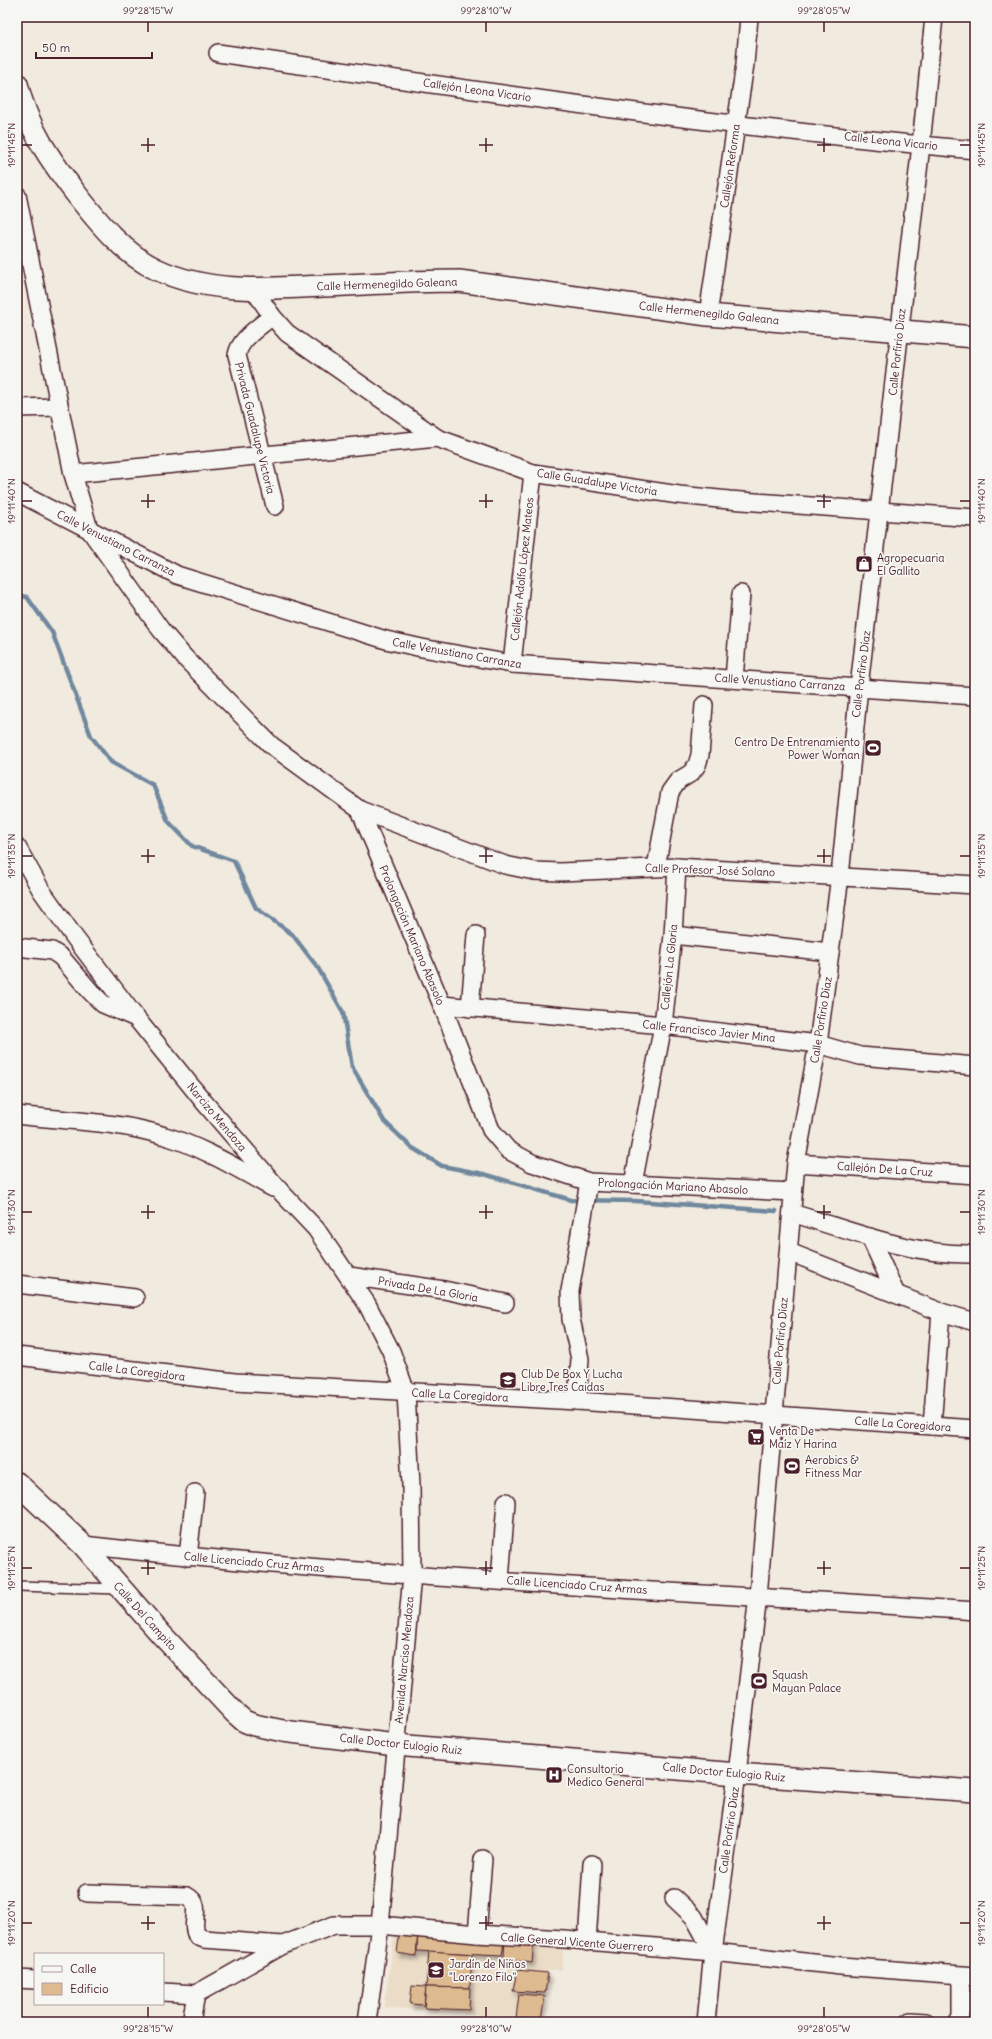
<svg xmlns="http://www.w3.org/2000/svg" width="992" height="2039" viewBox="0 0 992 2039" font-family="Delius,sans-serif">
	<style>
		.built { fill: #ebdcc7 }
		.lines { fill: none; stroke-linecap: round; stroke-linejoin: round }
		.stream { stroke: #70889e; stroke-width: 4.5 }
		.building { fill: #deba90; stroke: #4a1f2b; filter: url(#shadow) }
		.service-casing { stroke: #4a1f2b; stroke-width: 12 }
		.minor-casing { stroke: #4a1f2b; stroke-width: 20 }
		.tertiary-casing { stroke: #4a1f2b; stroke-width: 24 }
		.service { stroke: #f6f6f2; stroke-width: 9 }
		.minor { stroke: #f6f6f2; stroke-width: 17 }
		.tertiary { stroke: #f6f6f2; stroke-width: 21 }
		.ticks { fill: none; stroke: #4a1f2b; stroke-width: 1.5 }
		.labels { text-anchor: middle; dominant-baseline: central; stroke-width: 3.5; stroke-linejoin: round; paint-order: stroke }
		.street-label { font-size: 11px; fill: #4a1f2b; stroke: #f6f6f2 }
		.poi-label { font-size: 11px; fill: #4a1f2b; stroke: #f6f6f2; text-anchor: start }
		.neatline { fill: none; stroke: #4a1f2b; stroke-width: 1.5 }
		.ticks-label { font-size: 10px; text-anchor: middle; fill: #4a1f2b }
	</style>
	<defs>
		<filter id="shadow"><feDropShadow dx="2.5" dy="4.5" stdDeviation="2" flood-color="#0004"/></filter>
	</defs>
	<rect width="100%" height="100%" fill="#f1eade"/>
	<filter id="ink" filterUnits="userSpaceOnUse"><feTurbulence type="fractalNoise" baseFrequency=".025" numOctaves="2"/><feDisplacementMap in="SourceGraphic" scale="8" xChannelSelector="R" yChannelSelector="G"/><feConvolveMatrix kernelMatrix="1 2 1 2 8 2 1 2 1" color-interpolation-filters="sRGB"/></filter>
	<g filter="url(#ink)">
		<polygon class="built" points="396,1927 564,1939 562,1970 548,1970 541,2020 384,2007"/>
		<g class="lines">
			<polyline class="stream" points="17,595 27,597 52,632 91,736 111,762 153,785 168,821 192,846 234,861 256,908 292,934 318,968 343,1012 352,1067 384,1121 411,1147 442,1166 484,1174 571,1200 636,1201 776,1211"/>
		</g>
		<g class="building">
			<polygon points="400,1930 418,1931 416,1956 397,1953"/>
			<polygon points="418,1931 505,1936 502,1955 417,1951"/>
			<polygon points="505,1936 534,1939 532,1963 504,1959"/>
			<polygon points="429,1951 472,1954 470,1988 426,1987"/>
			<polygon points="517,1970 548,1973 545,1993 513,1991"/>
			<polygon points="412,1986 426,1987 424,2005 410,2004"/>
			<polygon points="426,1987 470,1988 469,2010 424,2008"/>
			<polygon points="519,1994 545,1996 541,2020 516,2018"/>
		</g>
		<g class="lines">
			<g class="service-casing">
				<polyline id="service" points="17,1586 120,1589"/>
			</g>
			<g class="minor-casing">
				<g id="minor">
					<path d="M218,53C470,90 722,127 975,150"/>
					<polyline points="17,195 73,474 89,529 161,630 185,658 271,745 360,810 442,1005 491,1130 508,1150 532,1163 589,1182 793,1192"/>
					<polyline points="254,290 272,316 287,333 437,438 533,473 679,495 729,500 975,518"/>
					<polyline points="708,315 745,64 749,17"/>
					<path d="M272,316C260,327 240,338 237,355L275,506"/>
					<polyline points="17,408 59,407"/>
					<polyline points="73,474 437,438"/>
					<polyline points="17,492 177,575 386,640 422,648 512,664 975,696"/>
					<polyline points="512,664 533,473"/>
					<polyline points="734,679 741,594"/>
					<polyline points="360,810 505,865 534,871 560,872 677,867 975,885"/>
					<polyline points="17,847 41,890 75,938 136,1018 204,1102 281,1192 316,1229 367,1304 391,1351 406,1392 411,1485 412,1575 380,1925 367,2022"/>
					<polyline points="656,867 670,792 678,781 691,773 697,765 700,755 704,705"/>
					<polyline points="673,935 830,952"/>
					<polyline points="17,947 52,951 61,957 90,991 103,1004 136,1018"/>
					<polyline points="442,1005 663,1025 818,1044 860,1056 975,1066"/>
					<polyline points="470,1008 476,935"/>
					<path d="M17,1115C66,1121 118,1121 165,1136C203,1147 238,1169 273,1188"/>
					<polyline points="796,1163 975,1175"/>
					<polyline points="633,1184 663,1025 673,935 677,867"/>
					<path d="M792,1213C851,1231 913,1256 975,1254"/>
					<polyline points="870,1237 896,1294"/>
					<polyline points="789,1252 941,1312 975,1322"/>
					<polyline points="349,1276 444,1290 505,1303"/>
					<polyline points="17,1284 135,1298"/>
					<polyline points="17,1356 235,1382 577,1401 975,1429"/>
					<polyline points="577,1401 580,1359 571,1319 570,1291 589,1182"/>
					<polyline points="932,1426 941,1312"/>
					<path d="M83,1545C380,1579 678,1591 975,1611"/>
					<polyline points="188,1557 195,1493"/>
					<polyline points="500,1580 506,1502"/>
					<path d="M87,1893L187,1896C204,1905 189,1922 197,1936L204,1939L283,1945"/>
					<polyline points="674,1898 694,1917 713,1952"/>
					<polyline points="477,1934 483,1859"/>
					<polyline points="587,1942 592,1864"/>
					<polyline points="17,1979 35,1980"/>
					<polyline points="163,1992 196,1994"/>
					<polyline points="196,1994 283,1945 334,1925 380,1925 477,1934 564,1939 713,1952 841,1966 975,1976"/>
					<polyline points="910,2021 926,2022"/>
					<polyline points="191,2022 196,1994"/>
					<polyline points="706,2022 713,1952 737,1774 758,1596 796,1163 818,1044 840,876 859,687 921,145 934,17"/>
					<polyline points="958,2022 961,2018 961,1976"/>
				</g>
			</g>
			<g class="tertiary-casing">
				<g id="tertiary">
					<path d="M17,84C27,127 51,161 77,195C99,223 124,254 156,269C209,294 266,289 323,286C368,284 414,281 459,281L708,315L975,337"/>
					<polyline points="17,1483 83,1545 161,1634 235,1713 244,1721 254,1725 283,1731 396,1745 737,1774 975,1791"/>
				</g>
			</g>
			<use href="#service" class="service"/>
			<use href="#minor" class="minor"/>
			<use href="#tertiary" class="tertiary"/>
		</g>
	</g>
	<path class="ticks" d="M148,22V32M486,22V32M824,22V32M148,138V152M486,138V152M824,138V152M22,145H32M141,145H155M479,145H493M817,145H831M960,145H970M148,494V508M486,494V508M824,494V508M22,501H32M141,501H155M479,501H493M817,501H831M960,501H970M148,849V863M486,849V863M824,849V863M22,856H32M141,856H155M479,856H493M817,856H831M960,856H970M148,1205V1219M486,1205V1219M824,1205V1219M22,1212H32M141,1212H155M479,1212H493M817,1212H831M960,1212H970M148,1561V1575M486,1561V1575M824,1561V1575M22,1568H32M141,1568H155M479,1568H493M817,1568H831M960,1568H970M148,1916V1930M486,1916V1930M824,1916V1930M22,1923H32M141,1923H155M479,1923H493M817,1923H831M960,1923H970M148,2007V2017M486,2007V2017M824,2007V2017"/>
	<defs>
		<g id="shop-square" transform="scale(0.9)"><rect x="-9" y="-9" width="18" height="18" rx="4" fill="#4a1f2b" stroke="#f6f6f2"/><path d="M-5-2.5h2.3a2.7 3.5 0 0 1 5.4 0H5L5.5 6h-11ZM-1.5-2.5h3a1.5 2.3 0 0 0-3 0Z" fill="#fff"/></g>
		<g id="stadium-square" transform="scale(0.9)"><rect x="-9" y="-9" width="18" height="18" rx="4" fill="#4a1f2b" stroke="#f6f6f2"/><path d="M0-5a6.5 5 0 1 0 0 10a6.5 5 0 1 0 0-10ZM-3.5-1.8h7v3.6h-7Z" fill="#fff"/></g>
		<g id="school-square" transform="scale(0.9)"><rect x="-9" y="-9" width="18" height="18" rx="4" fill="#4a1f2b" stroke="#f6f6f2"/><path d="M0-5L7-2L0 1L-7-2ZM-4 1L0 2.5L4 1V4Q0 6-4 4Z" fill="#fff"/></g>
		<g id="supermarket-square" transform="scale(0.9)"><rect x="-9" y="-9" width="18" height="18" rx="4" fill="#4a1f2b" stroke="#f6f6f2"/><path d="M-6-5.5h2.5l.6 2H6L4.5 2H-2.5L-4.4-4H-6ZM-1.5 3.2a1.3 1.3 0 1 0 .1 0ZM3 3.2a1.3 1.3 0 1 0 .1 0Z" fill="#fff"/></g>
		<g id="hospital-square" transform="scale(0.9)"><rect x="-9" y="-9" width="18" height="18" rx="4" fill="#4a1f2b" stroke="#f6f6f2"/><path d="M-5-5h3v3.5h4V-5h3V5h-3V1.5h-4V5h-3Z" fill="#fff"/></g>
	</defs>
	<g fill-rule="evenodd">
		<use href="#shop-square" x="864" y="564"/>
		<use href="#stadium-square" x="873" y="748"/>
		<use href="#school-square" x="508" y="1380"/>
		<use href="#supermarket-square" x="756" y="1437"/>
		<use href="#stadium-square" x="792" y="1466"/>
		<use href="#stadium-square" x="759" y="1681"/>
		<use href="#hospital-square" x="554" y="1775"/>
		<use href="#school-square" x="436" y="1970"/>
	</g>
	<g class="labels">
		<g class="street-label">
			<text transform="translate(477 90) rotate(8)">Callejón Leona Vicario</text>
			<text transform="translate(891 141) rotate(6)">Calle Leona Vicario</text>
			<text transform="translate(730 166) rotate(-82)">Callejón Reforma</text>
			<text transform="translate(387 284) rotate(-2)">Calle Hermenegildo Galeana</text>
			<text transform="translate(709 313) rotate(6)">Calle Hermenegildo Galeana</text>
			<text transform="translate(897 352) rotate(-84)">Calle Porfirio Díaz</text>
			<text transform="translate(255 428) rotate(76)">Privada Guadalupe Victoria</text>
			<text transform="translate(597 482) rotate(9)">Calle Guadalupe Victoria</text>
			<text transform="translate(116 543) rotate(27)">Calle Venustiano Carranza</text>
			<text transform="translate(522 569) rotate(-84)">Callejón Adolfo López Mateos</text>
			<text transform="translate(457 653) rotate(10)">Calle Venustiano Carranza</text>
			<text transform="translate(861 674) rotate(-83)">Calle Porfirio Díaz</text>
			<text transform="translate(780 682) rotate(4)">Calle Venustiano Carranza</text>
			<text transform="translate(710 870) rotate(2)">Calle Profesor José Solano</text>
			<text transform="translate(412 935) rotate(67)">Prolongación Mariano Abasolo</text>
			<text transform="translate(669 967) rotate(-84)">Callejón La Gloria</text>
			<text transform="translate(821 1020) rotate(-81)">Calle Porfirio Díaz</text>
			<text transform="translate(709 1031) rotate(6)">Calle Francisco Javier Mina</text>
			<text transform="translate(217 1117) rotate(50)">Narcizo Mendoza</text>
			<text transform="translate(885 1169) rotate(4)">Callejón De La Cruz</text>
			<text transform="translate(673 1186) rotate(3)">Prolongación Mariano Abasolo</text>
			<text transform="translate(428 1289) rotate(10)">Privada De La Gloria</text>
			<text transform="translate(780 1341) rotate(-85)">Calle Porfirio Díaz</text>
			<text transform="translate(137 1371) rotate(7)">Calle La Coregidora</text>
			<text transform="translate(460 1395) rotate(3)">Calle La Coregidora</text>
			<text transform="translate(903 1424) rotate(4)">Calle La Coregidora</text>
			<text transform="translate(254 1562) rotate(5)">Calle Licenciado Cruz Armas</text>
			<text transform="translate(577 1585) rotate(4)">Calle Licenciado Cruz Armas</text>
			<text transform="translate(145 1616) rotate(48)">Calle Del Campito</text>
			<text transform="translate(404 1660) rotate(-85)">Avenida Narciso Mendoza</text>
			<text transform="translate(401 1744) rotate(6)">Calle Doctor Eulogio Ruiz</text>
			<text transform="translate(724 1772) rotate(5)">Calle Doctor Eulogio Ruiz</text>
			<text transform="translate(729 1830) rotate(-82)">Calle Porfirio Díaz</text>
			<text transform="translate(577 1942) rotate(4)">Calle General Vicente Guerrero</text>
		</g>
		<g class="poi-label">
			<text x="877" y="558">Agropecuaria<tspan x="877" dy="13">El Gallito</tspan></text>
			<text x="860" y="742" text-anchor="end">Centro De Entrenamiento<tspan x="860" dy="13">Power Woman</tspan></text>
			<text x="521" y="1374">Club De Box Y Lucha<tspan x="521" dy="13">Libre Tres Caidas</tspan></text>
			<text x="769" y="1431">Venta De<tspan x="769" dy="13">Maíz Y Harina</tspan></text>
			<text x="805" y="1460">Aerobics &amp;<tspan x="805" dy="13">Fitness Mar</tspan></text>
			<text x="772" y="1675">Squash<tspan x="772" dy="13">Mayan Palace</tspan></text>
			<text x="567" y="1769">Consultorio<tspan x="567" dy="13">Medico General</tspan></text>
			<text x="449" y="1964">Jardín de Niños<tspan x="449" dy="13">"Lorenzo Filo"</tspan></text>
		</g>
	</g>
	<rect width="992" height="2039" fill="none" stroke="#f6f6f2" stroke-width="44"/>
	<rect x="34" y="1953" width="130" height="52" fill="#f6f6f2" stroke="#b1a0a2"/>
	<rect x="42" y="1966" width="20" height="6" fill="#f6f6f2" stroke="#b1a0a2"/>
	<text x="70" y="1973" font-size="12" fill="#4a1f2b">Calle</text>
	<rect x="42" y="1983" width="20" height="12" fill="#deba90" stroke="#b1a0a2"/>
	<text x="70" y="1993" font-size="12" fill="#4a1f2b">Edificio</text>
	<path d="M36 52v6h116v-6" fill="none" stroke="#4a1f2b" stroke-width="2"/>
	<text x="42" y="52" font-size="12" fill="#4a1f2b" stroke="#f6f6f2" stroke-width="3" paint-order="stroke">50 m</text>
	<rect x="22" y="22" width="948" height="1995" class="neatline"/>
	<g class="ticks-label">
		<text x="148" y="14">99°28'15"W</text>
		<text x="486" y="14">99°28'10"W</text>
		<text x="824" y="14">99°28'05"W</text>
		<text transform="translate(11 145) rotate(-90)" y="4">19°11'45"N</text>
		<text transform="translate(981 145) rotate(-90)" y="4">19°11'45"N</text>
		<text transform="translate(11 501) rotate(-90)" y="4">19°11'40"N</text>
		<text transform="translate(981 501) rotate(-90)" y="4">19°11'40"N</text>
		<text transform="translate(11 856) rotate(-90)" y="4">19°11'35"N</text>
		<text transform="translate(981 856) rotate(-90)" y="4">19°11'35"N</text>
		<text transform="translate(11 1212) rotate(-90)" y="4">19°11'30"N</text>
		<text transform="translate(981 1212) rotate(-90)" y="4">19°11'30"N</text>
		<text transform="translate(11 1568) rotate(-90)" y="4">19°11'25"N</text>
		<text transform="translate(981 1568) rotate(-90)" y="4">19°11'25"N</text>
		<text transform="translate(11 1923) rotate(-90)" y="4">19°11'20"N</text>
		<text transform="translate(981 1923) rotate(-90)" y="4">19°11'20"N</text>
		<text x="148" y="2032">99°28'15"W</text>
		<text x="486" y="2032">99°28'10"W</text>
		<text x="824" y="2032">99°28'05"W</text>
	</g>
</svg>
